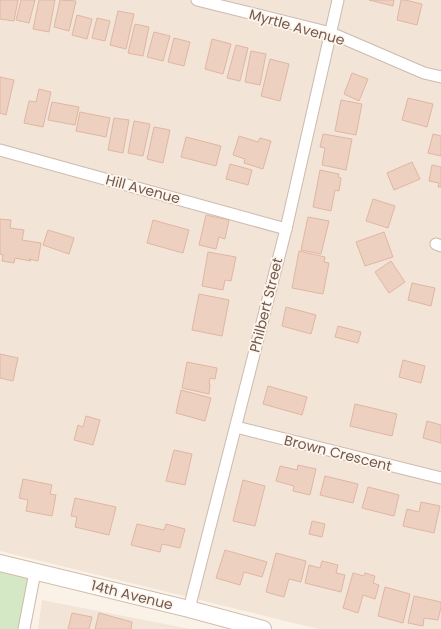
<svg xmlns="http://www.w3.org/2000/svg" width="441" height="629" viewBox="0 0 441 629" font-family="Poppins,sans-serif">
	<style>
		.residential { fill: #f2e4d6 }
		.green { fill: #d5e8c6 }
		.building { fill: #eed0c0; stroke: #e0b6a2 }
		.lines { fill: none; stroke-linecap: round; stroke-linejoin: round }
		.street-casing { stroke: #ccbaae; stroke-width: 13 }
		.secondary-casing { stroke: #d1bcae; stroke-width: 18 }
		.street { stroke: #fff; stroke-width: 11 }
		.secondary { stroke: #fff; stroke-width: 16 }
		.labels { text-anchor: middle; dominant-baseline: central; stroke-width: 3.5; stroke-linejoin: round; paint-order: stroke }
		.street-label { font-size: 14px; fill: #73594d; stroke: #fef6ed }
	</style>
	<rect width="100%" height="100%" fill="#fbf2e7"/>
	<g class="residential">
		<polygon points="0,0 441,0 441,629 318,629 0,551"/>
		<polygon points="42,600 190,629 38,629"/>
	</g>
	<polygon class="green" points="0,563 35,572 21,629 0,629"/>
	<g class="building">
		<polygon points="0,0 18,0 14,21 0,19"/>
		<polygon points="21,0 35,0 29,23 16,20"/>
		<polygon points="39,0 55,0 49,32 33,29"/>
		<polygon points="60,0 76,1 69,31 54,27"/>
		<polygon points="369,0 394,0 393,6"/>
		<polygon points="401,0 405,0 422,4 417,25 397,20"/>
		<polygon points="118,11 134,14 126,49 110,45"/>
		<polygon points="77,15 92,19 87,39 72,35"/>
		<polygon points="97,18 110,21 105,41 92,38"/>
		<polygon points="135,24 149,27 143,56 128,53"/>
		<polygon points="154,32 170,36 163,61 147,57"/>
		<polygon points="174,38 190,42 184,66 168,62"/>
		<polygon points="212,39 231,44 223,74 205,69"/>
		<polygon points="236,45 248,48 240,81 227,78"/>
		<polygon points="251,51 266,54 260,85 245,82"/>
		<polygon points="270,59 289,64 280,101 261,96"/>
		<polygon points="352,73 368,79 359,101 344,94"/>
		<polygon points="0,77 14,80 6,115 0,113"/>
		<polygon points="39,89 51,92 43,127 24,123 29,101 36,102"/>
		<polygon points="408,98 433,104 427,127 402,120"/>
		<polygon points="341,100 362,104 356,135 335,131"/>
		<polygon points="52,102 79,107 75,125 48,120"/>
		<polygon points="80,112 110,118 106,137 76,131"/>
		<polygon points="114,118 129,120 123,153 108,150"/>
		<polygon points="134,121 150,124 143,156 128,153"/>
		<polygon points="154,127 170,130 163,163 147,159"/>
		<polygon points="323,134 352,139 346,170 322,165 325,148 320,147"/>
		<polygon points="433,134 441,136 441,156 428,153"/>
		<polygon points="239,136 258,142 260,138 271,141 263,169 244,163 245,159 233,155"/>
		<polygon points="186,137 221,146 216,166 181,157"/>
		<polygon points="412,162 420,179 394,190 387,173"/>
		<polygon points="230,164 252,170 248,185 226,179"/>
		<polygon points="432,165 441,167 441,187 438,187 439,183 429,181"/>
		<polygon points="320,170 339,174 338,177 341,178 339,191 335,190 331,211 313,207"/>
		<polygon points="373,199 395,206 388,228 366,221"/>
		<polygon points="206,215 229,220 225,239 219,237 216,249 199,245"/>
		<polygon points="308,217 329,221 321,254 301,250"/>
		<polygon points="0,219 11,220 10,228 24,230 22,240 41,243 38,261 29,259 31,261 15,258 14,263 2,261 3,255 0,254"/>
		<polygon points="153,220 189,230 183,253 147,243"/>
		<polygon points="48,230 74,238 69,254 43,245"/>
		<polygon points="384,232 393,257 365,266 356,242"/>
		<polygon points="299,251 325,257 324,262 329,263 323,294 292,288"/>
		<polygon points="208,252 236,257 231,281 225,280 223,290 202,286"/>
		<polygon points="391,261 405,282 389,293 375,272"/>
		<polygon points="412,283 435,288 431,306 408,300"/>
		<polygon points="199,294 229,300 222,336 192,330"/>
		<polygon points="286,307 316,315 311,334 282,326"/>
		<polygon points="338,326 361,332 358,343 335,337"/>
		<polygon points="0,354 18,358 13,381 0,378"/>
		<polygon points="403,360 425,366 421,383 399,377"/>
		<polygon points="187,362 217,368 215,379 210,378 209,384 210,384 209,394 182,388"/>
		<polygon points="268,386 307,397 302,415 263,404"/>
		<polygon points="181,390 211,398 205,421 176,413"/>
		<polygon points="355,404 397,414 392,436 350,426"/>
		<polygon points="86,416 100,420 93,445 74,440 78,425 83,427"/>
		<polygon points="427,421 441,425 441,443 423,438"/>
		<polygon points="174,450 192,454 185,485 166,481"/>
		<polygon points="298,465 316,469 310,495 293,491 294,486 276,481 280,466 297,470"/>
		<polygon points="325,476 358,484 353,503 320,495"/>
		<polygon points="23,479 52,485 50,494 56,495 52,516 26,511 28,500 19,498"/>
		<polygon points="243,480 265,486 255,526 233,521"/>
		<polygon points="368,487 399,495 394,516 362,508"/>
		<polygon points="75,498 116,507 109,535 75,527 77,517 71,516"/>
		<polygon points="421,502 440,506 434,533 403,526 407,509 419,512"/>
		<polygon points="312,521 325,524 322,537 309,534"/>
		<polygon points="137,524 164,530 166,524 185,529 180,548 162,544 160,552 131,545"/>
		<polygon points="225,550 267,562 262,577 244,572 240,585 216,578"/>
		<polygon points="276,553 306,561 301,582 289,579 284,597 266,592"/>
		<polygon points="322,561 338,565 336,573 345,575 341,592 305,583 309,565 320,568"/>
		<polygon points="353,573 364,576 365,573 375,576 373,583 379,585 375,599 363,595 358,613 343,608"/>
		<polygon points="385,587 410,594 403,623 378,616"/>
		<polygon points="414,596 441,602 441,607 438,620 424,618 423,626 408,623"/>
		<polygon points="72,613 92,617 89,629 68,629"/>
		<polygon points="99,613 132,622 131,629 95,629"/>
	</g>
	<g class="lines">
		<g class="street-casing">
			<g id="street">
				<polyline points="197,0 331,33 424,73 441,77"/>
				<polyline points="0,150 286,229"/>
				<polyline points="436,244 441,246"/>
				<polyline points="236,427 441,478"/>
				<polyline points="189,609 286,229 338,0"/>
				<polyline points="24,629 35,572"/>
			</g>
		</g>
		<g class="secondary-casing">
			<polyline id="secondary" points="0,563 189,609 263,629"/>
		</g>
		<use href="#street" class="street"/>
		<use href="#secondary" class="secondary"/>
	</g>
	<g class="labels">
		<g class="street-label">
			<text transform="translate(297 27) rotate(16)">Myrtle Avenue</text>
			<text transform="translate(143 189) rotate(15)">Hill Avenue</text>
			<text transform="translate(266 305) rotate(-76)">Philbert Street</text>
			<text transform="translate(338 453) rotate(14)">Brown Crescent</text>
			<text transform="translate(132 595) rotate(14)">14th Avenue</text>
		</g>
	</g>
</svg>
